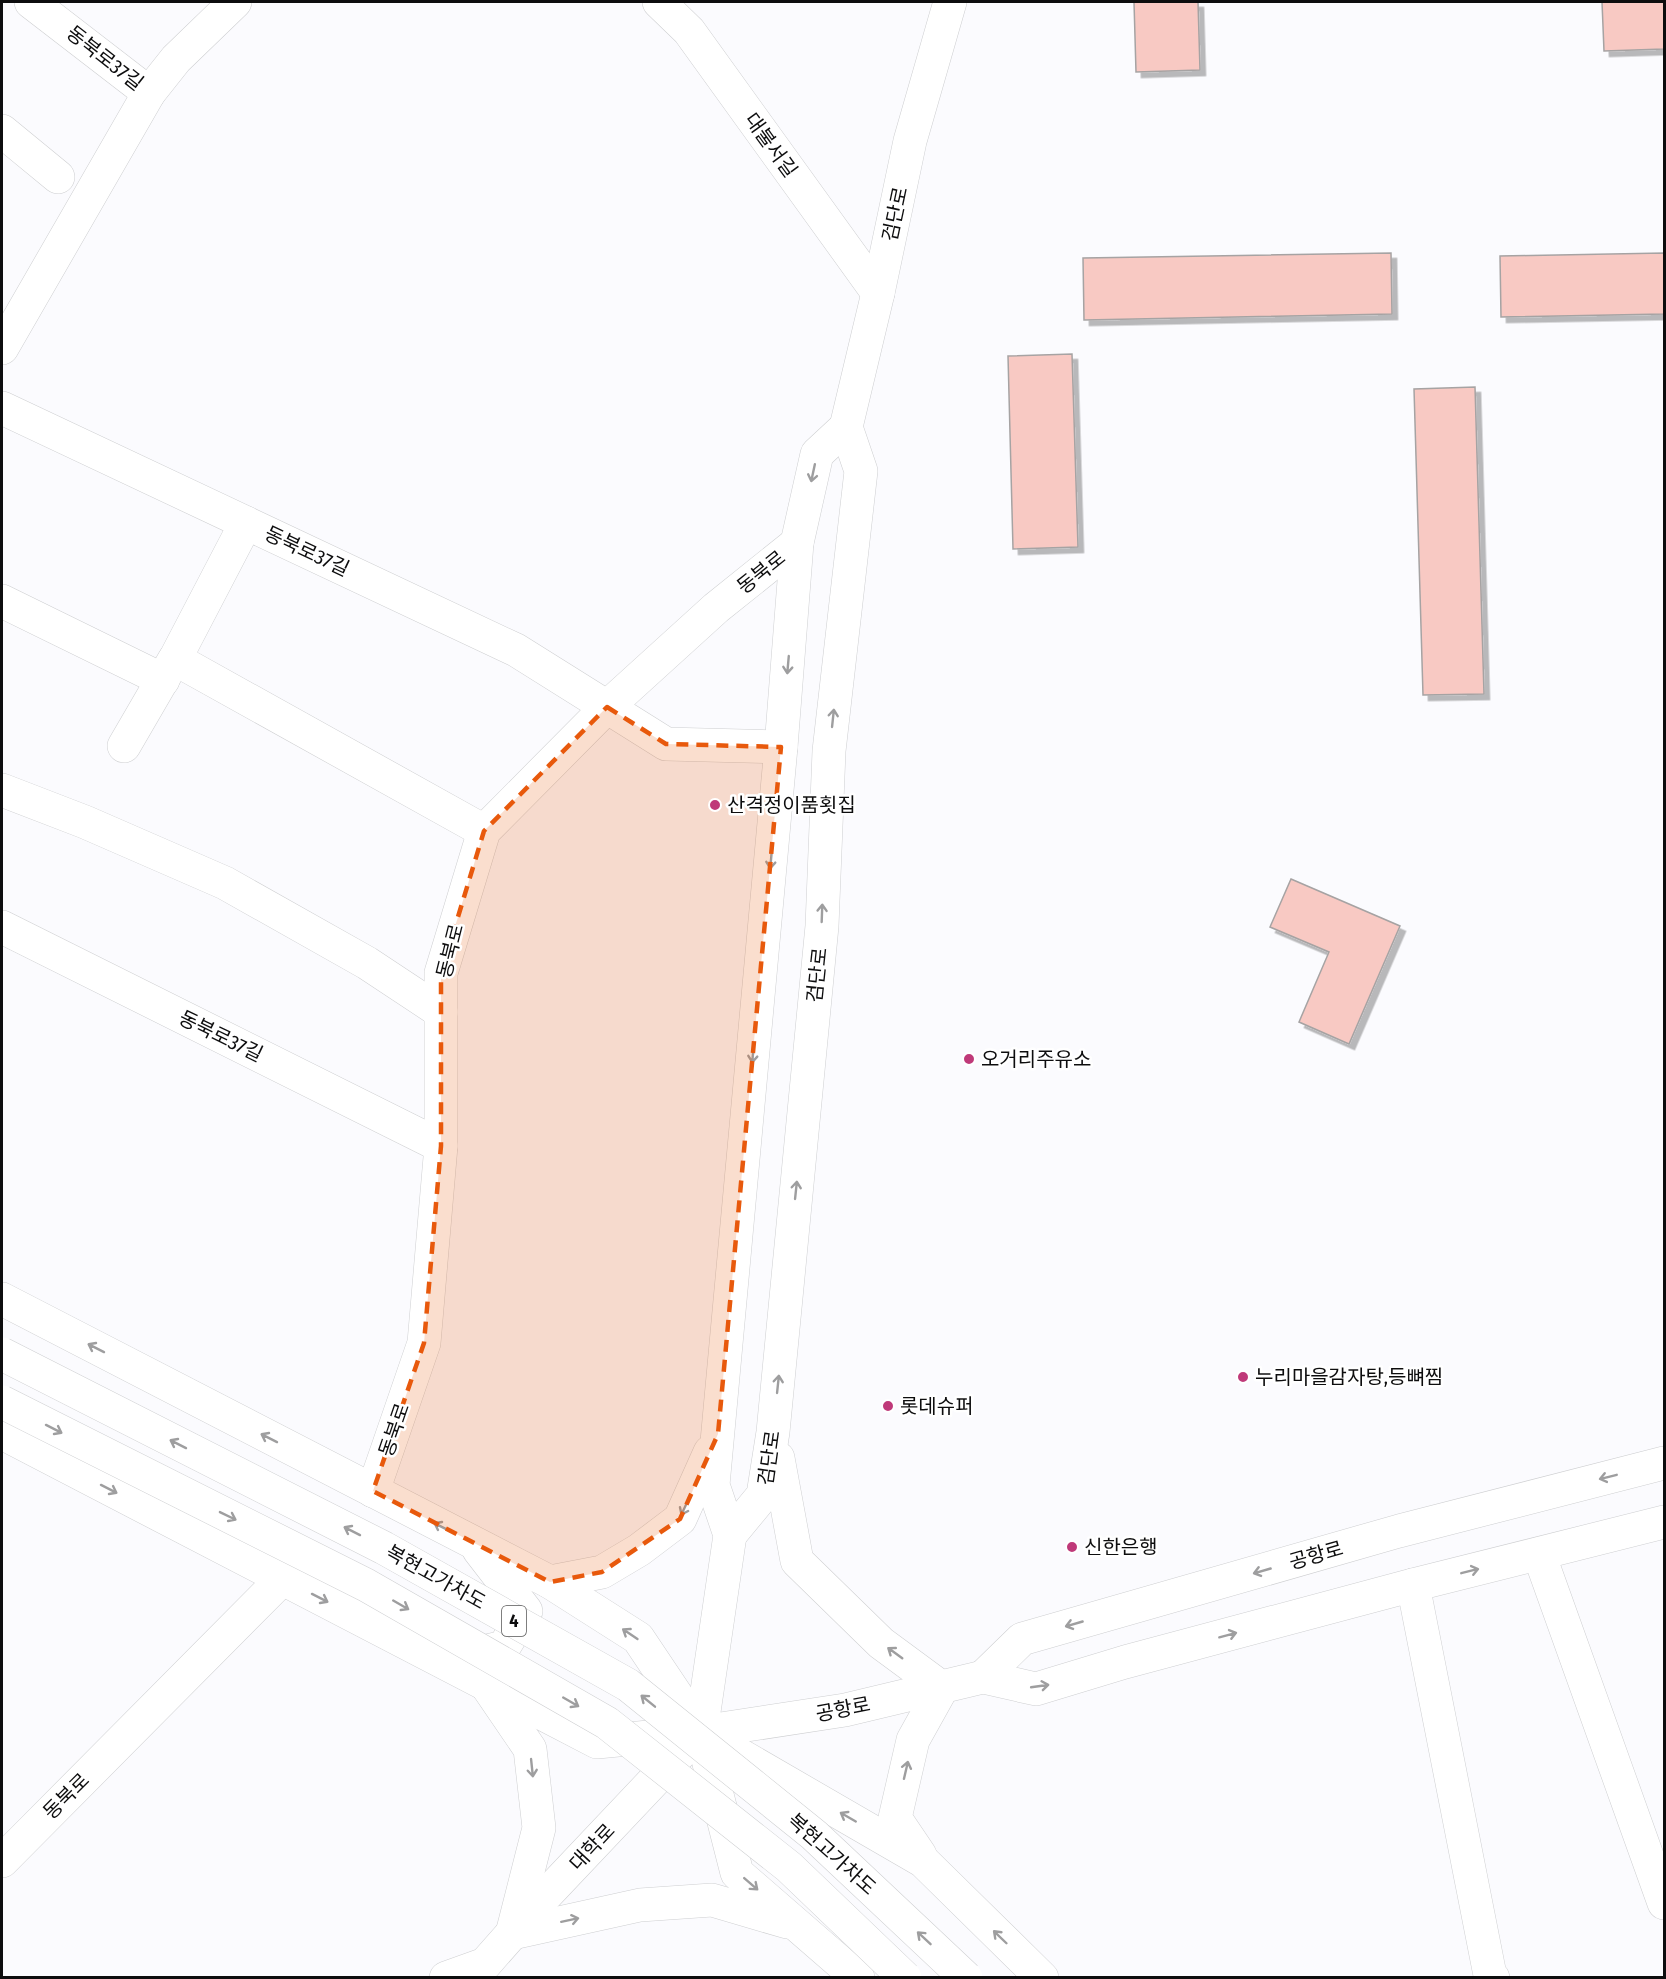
<svg xmlns="http://www.w3.org/2000/svg" width="1666" height="1979" viewBox="0 0 1666 1979" font-family="'Fira Sans Condensed','Noto Sans KR',sans-serif">
	<style>
		.building { fill: #f8c9c3; stroke: #a6a3a3; stroke-width: 1.5; filter: url(#shadow) }
		.lines { fill: none; stroke-linecap: round; stroke-linejoin: round }
		.minor-casing { stroke: #cecfd1; stroke-width: 34 }
		.major-casing { stroke: #cecfd1; stroke-width: 34 }
		.minor { stroke: #fff; stroke-width: 33 }
		.major { stroke: #fff; stroke-width: 33 }
		.major-bridge-casing { stroke: #cecfd1; stroke-width: 34; stroke-linecap: butt }
		.major-bridge { stroke: #fff; stroke-width: 33 }
		.oneway { stroke: #9e9e9f }
		.marked { fill: #e8590c; fill-opacity: 0.2; stroke: #e8590c; stroke-width: 4.5; stroke-dasharray: 12 8; stroke-linejoin: round }
		.poi-dot { fill: #bf3979; stroke: #fff; stroke-width: 2 }
		.labels { text-anchor: middle; dominant-baseline: central; stroke-width: 5; stroke-linejoin: round; paint-order: stroke }
		.shield { fill: #fff; stroke: #565656; stroke-width: 1.5 }
		.shield-label { font-size: 18px; font-weight: bold; fill: #0d0d0e }
		.street-label { font-size: 20px; fill: #0d0d0e; stroke: #fff }
		.poi-label { font-size: 20px; fill: #0d0d0e; stroke: #fff; text-anchor: start }
	</style>
	<defs>
		<filter id="shadow"><feDropShadow dx="5.5" dy="5.5" stdDeviation="0" flood-color="#0004"/></filter>
	</defs>
	<rect width="100%" height="100%" fill="#fbfbfe"/>
	<g class="building">
		<polygon points="1134,2 1198,2 1200,70 1136,72"/>
		<polygon points="1602,2 1664,2 1664,49 1604,51"/>
		<polygon points="1391,253 1392,314 1084,320 1083,258"/>
		<polygon points="1664,253 1664,314 1501,317 1500,256"/>
		<polygon points="1072,354 1078,547 1013,549 1008,356"/>
		<polygon points="1475,387 1484,694 1423,695 1414,389"/>
		<polygon points="1291,879 1400,926 1349,1044 1299,1022 1329,952 1270,927"/>
	</g>
	<g class="lines">
		<g class="minor-casing">
			<g id="minor">
				<polyline points="31,2 149,93"/>
				<polyline points="659,2 689,31 878,293"/>
				<polyline points="2,131 58,177"/>
				<polyline points="2,348 149,93 176,59 235,2"/>
				<polyline points="2,408 516,650 666,744 781,747"/>
				<polyline points="246,523 175,659 484,831"/>
				<polyline points="2,601 163,680"/>
				<polyline points="124,746 174,660"/>
				<polyline points="2,790 85,822 225,883 367,963 441,1012"/>
				<polyline points="2,927 441,1146"/>
				<polyline points="373,1491 424,1343 441,1146 441,973 484,831 607,707 716,608 797,543"/>
				<polyline points="1539,1554 1664,1903"/>
				<polyline points="1413,1585 1490,1975 1493,1978"/>
				<polyline points="2,1861 283,1578"/>
			</g>
		</g>
		<g class="major-casing">
			<g id="major">
				<polyline points="2,1299 550,1582 638,1638 701,1732 737,1873 858,1978"/>
				<polyline points="2,1433 597,1742 701,1732 845,1710 983,1677 1036,1689 1125,1662 1413,1585 1664,1522"/>
				<polyline points="778,1458 797,1561 881,1643 942,1688"/>
				<polyline points="730,1535 763,1495 773,1432 822,926 829,751 861,471 846,427 878,293 910,141 950,2"/>
				<polyline points="550,1582 602,1572 639,1550 680,1519 710,1452"/>
				<polyline points="463,1650 482,1652 504,1647 526,1611 479,1550"/>
				<polyline points="983,1677 1022,1639 1399,1531 1664,1463"/>
				<polyline points="487,1686 530,1749 539,1828 513,1930"/>
				<polyline points="701,1732 730,1535 713,1485 781,747 797,543 817,454 846,427"/>
				<polyline points="702,1733 923,1861 1042,1978"/>
				<polyline points="920,1855 895,1818 913,1740 942,1688"/>
				<polyline points="513,1933 640,1905 712,1900 787,1922"/>
				<polyline points="446,1978 485,1964 545,1896 685,1748"/>
			</g>
		</g>
		<use href="#minor" class="minor"/>
		<use href="#major" class="major"/>
		<g class="major-bridge-casing">
			<g id="major-bridge">
				<polyline points="2,1354 384,1548 628,1685 814,1835 966,1978"/>
				<polyline points="2,1402 366,1585 607,1723 789,1867 905,1978"/>
			</g>
		</g>
		<use href="#major-bridge" class="major-bridge"/>
	</g>
	<defs><path id="oneway-shaft" d="M-6 0H5M1.5-3L5.5 0L1.5 3" fill="none" stroke-width="1.6" stroke-linecap="round" stroke-linejoin="round" transform="scale(1.5)"/></defs>
	<g class="oneway">
		<use href="#oneway-shaft" transform="translate(813 473) rotate(102)"/>
		<use href="#oneway-shaft" transform="translate(788 665) rotate(95)"/>
		<use href="#oneway-shaft" transform="translate(833 718) rotate(-84)"/>
		<use href="#oneway-shaft" transform="translate(771 860) rotate(95)"/>
		<use href="#oneway-shaft" transform="translate(822 913) rotate(-88)"/>
		<use href="#oneway-shaft" transform="translate(753 1054) rotate(95)"/>
		<use href="#oneway-shaft" transform="translate(796 1190) rotate(-84)"/>
		<use href="#oneway-shaft" transform="translate(96 1348) rotate(-153)"/>
		<use href="#oneway-shaft" transform="translate(778 1384) rotate(-84)"/>
		<use href="#oneway-shaft" transform="translate(54 1429) rotate(27)"/>
		<use href="#oneway-shaft" transform="translate(269 1438) rotate(-153)"/>
		<use href="#oneway-shaft" transform="translate(178 1444) rotate(-153)"/>
		<use href="#oneway-shaft" transform="translate(1608 1477) rotate(166)"/>
		<use href="#oneway-shaft" transform="translate(109 1489) rotate(27)"/>
		<use href="#oneway-shaft" transform="translate(685 1507) rotate(115)"/>
		<use href="#oneway-shaft" transform="translate(228 1516) rotate(26)"/>
		<use href="#oneway-shaft" transform="translate(442 1527) rotate(-153)"/>
		<use href="#oneway-shaft" transform="translate(352 1531) rotate(-153)"/>
		<use href="#oneway-shaft" transform="translate(1262 1571) rotate(164)"/>
		<use href="#oneway-shaft" transform="translate(1470 1571) rotate(-14)"/>
		<use href="#oneway-shaft" transform="translate(320 1598) rotate(27)"/>
		<use href="#oneway-shaft" transform="translate(401 1605) rotate(30)"/>
		<use href="#oneway-shaft" transform="translate(1074 1624) rotate(164)"/>
		<use href="#oneway-shaft" transform="translate(630 1634) rotate(-146)"/>
		<use href="#oneway-shaft" transform="translate(1228 1635) rotate(-15)"/>
		<use href="#oneway-shaft" transform="translate(895 1653) rotate(-144)"/>
		<use href="#oneway-shaft" transform="translate(1040 1686) rotate(-8)"/>
		<use href="#oneway-shaft" transform="translate(648 1701) rotate(-141)"/>
		<use href="#oneway-shaft" transform="translate(571 1702) rotate(30)"/>
		<use href="#oneway-shaft" transform="translate(532 1768) rotate(84)"/>
		<use href="#oneway-shaft" transform="translate(906 1770) rotate(-77)"/>
		<use href="#oneway-shaft" transform="translate(848 1817) rotate(-150)"/>
		<use href="#oneway-shaft" transform="translate(751 1884) rotate(41)"/>
		<use href="#oneway-shaft" transform="translate(570 1920) rotate(-12)"/>
		<use href="#oneway-shaft" transform="translate(1000 1937) rotate(-136)"/>
		<use href="#oneway-shaft" transform="translate(924 1938) rotate(-137)"/>
	</g>
	<path class="marked" d="M607,707L666,744L781,747L718,1434L680,1519L602,1572L550,1582L373,1491L424,1343L441,1146V973L484,831Z"/>
	<g class="poi-dot">
		<circle cx="715" cy="805" r="6"/>
		<circle cx="969" cy="1059" r="6"/>
		<circle cx="1243" cy="1377" r="6"/>
		<circle cx="888" cy="1406" r="6"/>
		<circle cx="1072" cy="1547" r="6"/>
	</g>
	<g class="labels">
		<rect class="shield" x="502" y="1606" width="24" height="30" rx="4.5"/>
		<g class="shield-label">
			<text x="514" y="1621">4</text>
		</g>
		<g class="street-label">
			<text transform="translate(105 58) rotate(38)">동북로37길</text>
			<text transform="translate(771 145) rotate(54)">대불서길</text>
			<text transform="translate(895 214) rotate(-78)">검단로</text>
			<text transform="translate(307 551) rotate(25)">동북로37길</text>
			<text transform="translate(761 572) rotate(-39)">동북로</text>
			<text transform="translate(450 951) rotate(-76)">동북로</text>
			<text transform="translate(817 975) rotate(-84)">검단로</text>
			<text transform="translate(221 1036) rotate(26)">동북로37길</text>
			<text transform="translate(394 1430) rotate(-71)">동북로</text>
			<text transform="translate(769 1458) rotate(-82)">검단로</text>
			<text transform="translate(1316 1555) rotate(-16)">공항로</text>
			<text transform="translate(436 1577) rotate(29)">복현고가차도</text>
			<text transform="translate(843 1709) rotate(-11)">공항로</text>
			<text transform="translate(66 1796) rotate(-45)">동북로</text>
			<text transform="translate(592 1847) rotate(-47)">대학로</text>
			<text transform="translate(832 1854) rotate(42)">복현고가차도</text>
		</g>
		<g class="poi-label">
			<text x="727" y="805">산격정이품횟집</text>
			<text x="981" y="1059">오거리주유소</text>
			<text x="1255" y="1377">누리마을감자탕,등뼈찜</text>
			<text x="900" y="1406">롯데슈퍼</text>
			<text x="1084" y="1547">신한은행</text>
		</g>
	</g>
	<rect width="1666" height="1979" fill="none" stroke="#0d0d0e" stroke-width="6"/>
</svg>
